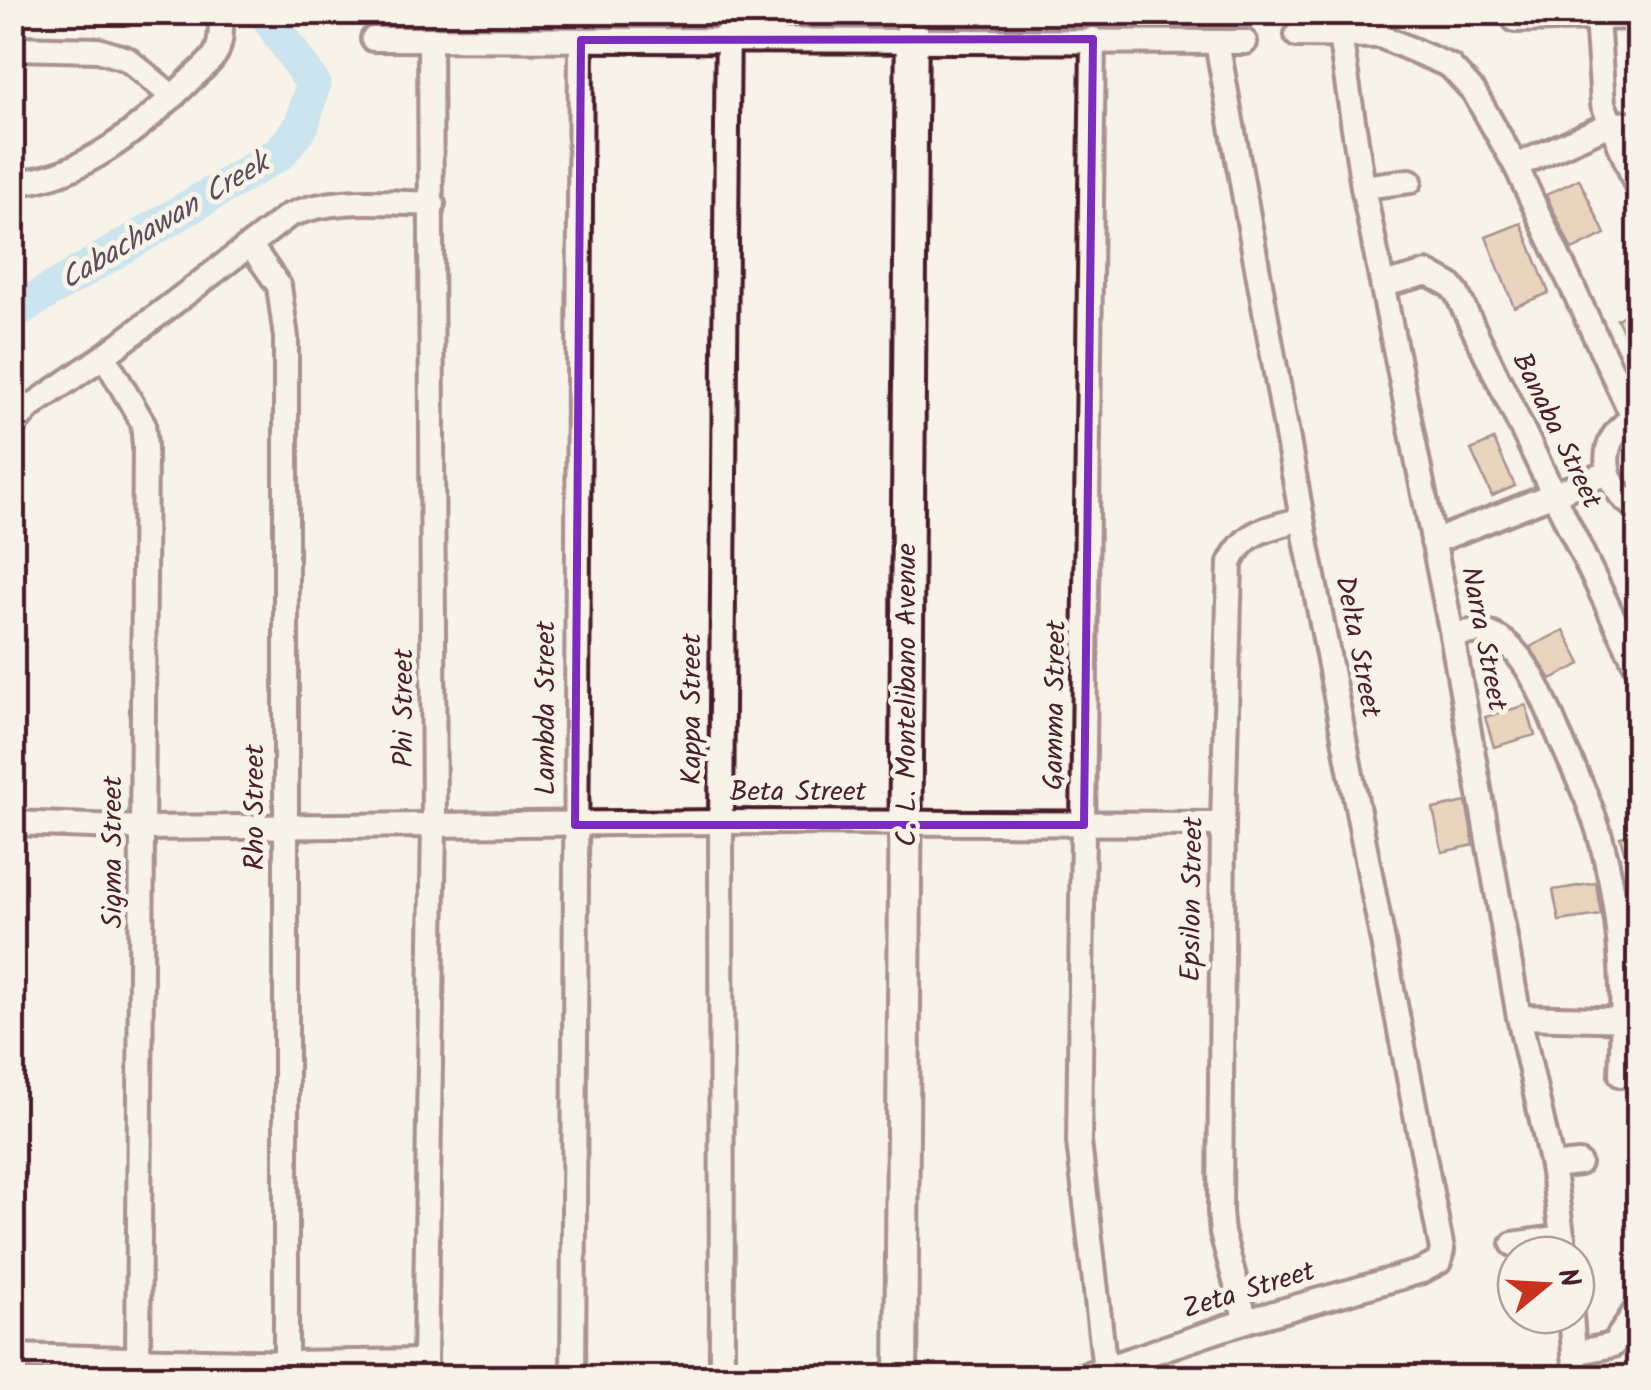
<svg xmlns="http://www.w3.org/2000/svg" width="1651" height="1390" viewBox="0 0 1651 1390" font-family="Kalam,sans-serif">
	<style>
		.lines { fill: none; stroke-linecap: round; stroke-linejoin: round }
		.river { stroke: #94d2f5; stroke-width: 35 }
		.building { fill: #d7b189; stroke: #4a1f2b; stroke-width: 2.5 }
		.minor-casing { stroke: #4a1f2b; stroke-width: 30 }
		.tertiary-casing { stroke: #4a1f2b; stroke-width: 38 }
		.minor { stroke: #f7f3e8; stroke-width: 22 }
		.tertiary { stroke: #f7f3e8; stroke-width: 30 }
		.marked { fill: none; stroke: #7b2cbf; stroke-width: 8; stroke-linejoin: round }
		.labels { text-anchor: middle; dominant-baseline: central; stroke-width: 10; stroke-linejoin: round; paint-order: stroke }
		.street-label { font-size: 28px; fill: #4a1f2b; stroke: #f7f3e8 }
		.water-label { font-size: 30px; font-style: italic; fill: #5c4c5e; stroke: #f7f3e8 }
	</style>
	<rect width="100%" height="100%" fill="#f7f3e8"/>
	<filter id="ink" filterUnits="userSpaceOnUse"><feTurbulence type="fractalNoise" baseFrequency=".01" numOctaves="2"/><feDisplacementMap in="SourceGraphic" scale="20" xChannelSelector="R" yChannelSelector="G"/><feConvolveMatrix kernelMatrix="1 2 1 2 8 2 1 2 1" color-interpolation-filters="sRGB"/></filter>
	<g filter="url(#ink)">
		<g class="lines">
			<polyline class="river" points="12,313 280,153 302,125 313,84 265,12"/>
		</g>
		<g class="building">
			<polygon points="1579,179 1605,234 1572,250 1546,195"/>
			<polygon points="1521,223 1549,293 1514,307 1486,237"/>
			<polygon points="1638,308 1638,360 1617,319"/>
			<polygon points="1494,440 1515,486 1492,496 1471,450"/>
			<polygon points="1564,630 1581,664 1551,679 1530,647"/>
			<polygon points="1526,705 1535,735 1494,747 1485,717"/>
			<polygon points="1466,802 1474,845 1442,852 1433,809"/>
			<polygon points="1638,832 1638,884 1634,885 1620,837"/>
			<polygon points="1596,883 1601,915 1559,921 1553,890"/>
		</g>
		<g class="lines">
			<g class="minor-casing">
				<g id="minor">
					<polyline points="1597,18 1603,104 1638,189"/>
					<polyline points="1515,20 1638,17"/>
					<polyline points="1297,35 1380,36 1450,66 1474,92 1516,166 1633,417"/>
					<polyline points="1340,35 1363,187 1452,635 1519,1017 1552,1166 1565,1255"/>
					<polyline points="373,39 1245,42"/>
					<polyline points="1093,39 1079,1142 1105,1370"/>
					<polyline points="12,48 98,50 127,59 173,97"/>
					<polyline points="1516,166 1610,124 1638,123"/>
					<path d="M12,183C82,180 143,126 191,79C199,71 212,62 217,51C222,39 221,25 221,12"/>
					<polyline points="1363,187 1410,181"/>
					<polyline points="251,246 279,286 286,338 286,1378"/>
					<polyline points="1383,285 1428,273 1450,285 1457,294 1638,669"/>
					<polyline points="104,356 143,423 145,446 138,1358"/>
					<path d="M1638,416C1594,435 1600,488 1638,509"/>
					<path d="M12,427L30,407L104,356L288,216C334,196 384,203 433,204"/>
					<polyline points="1433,542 1607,473"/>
					<path d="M1452,635C1462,634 1474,630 1483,632C1523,640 1544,700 1558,733C1573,768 1591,803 1601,840C1622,914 1625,999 1621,1075"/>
					<polyline points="12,823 144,828 721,822 1223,824"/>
					<polyline points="1519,1017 1635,1020"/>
					<polyline points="1552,1166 1579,1163"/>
					<polyline points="1513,1244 1563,1237"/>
					<polyline points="1571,1315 1576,1378"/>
					<path d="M1246,1321L1222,1233L1220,1212L1223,824L1230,563C1246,529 1268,529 1302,519"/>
					<polyline points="1574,1353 1613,1345 1638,1307"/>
					<polyline points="12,1356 288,1363 425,1361"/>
					<polyline points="427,1378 425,1361 434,825 430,39"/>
					<polyline points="573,1378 581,40"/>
					<polyline points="722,1378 721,822 728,12"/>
					<polyline points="1076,1378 1246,1321 1422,1271 1439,1262 1442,1250 1302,519 1217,42"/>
				</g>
			</g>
			<g class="tertiary-casing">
				<polyline id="tertiary" points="901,1378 912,12"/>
			</g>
			<use href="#minor" class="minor"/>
			<use href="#tertiary" class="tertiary"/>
		</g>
	</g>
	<path d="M0 0H1651V1390H0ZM1093,39L1084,825H575L581,40Z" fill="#f7f3e8" fill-opacity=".55" fill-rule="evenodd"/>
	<path class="marked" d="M1093,39L1084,825H575L581,40Z"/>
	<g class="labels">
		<g class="street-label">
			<text transform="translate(1556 431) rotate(64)">Banaba Street</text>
			<text transform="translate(1483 639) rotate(79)">Narra Street</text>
			<text transform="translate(1357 647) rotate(79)">Delta Street</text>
			<text transform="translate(907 695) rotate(-90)">C. L. Montelibano Avenue</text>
			<text transform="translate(1056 705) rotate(-89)">Gamma Street</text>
			<text transform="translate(404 708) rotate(-90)">Phi Street</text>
			<text transform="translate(546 708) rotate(-90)">Lambda Street</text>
			<text transform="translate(692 709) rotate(-90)">Kappa Street</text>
			<text x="798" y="792">Beta Street</text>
			<text transform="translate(255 807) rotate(-90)">Rho Street</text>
			<text transform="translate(113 852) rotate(-90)">Sigma Street</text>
			<text transform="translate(1193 899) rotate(-89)">Epsilon Street</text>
			<text transform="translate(1249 1291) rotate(-17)">Zeta Street</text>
		</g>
		<g class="water-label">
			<text transform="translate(165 222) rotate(-31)">Cabachawan Creek</text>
		</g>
	</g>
	<rect width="1651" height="1390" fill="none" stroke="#f7f3e8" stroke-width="50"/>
	<rect x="25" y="25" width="1601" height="1340" fill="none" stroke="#4a1f2b" stroke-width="4" filter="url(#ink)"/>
	<g transform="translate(1546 1285) rotate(72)"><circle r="48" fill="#f7f3e8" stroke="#b29e9c" stroke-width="2.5"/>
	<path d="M0-8L18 38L0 25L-18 38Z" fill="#c8321e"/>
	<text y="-15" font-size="28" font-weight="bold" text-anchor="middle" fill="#4a1f2b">N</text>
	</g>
</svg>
